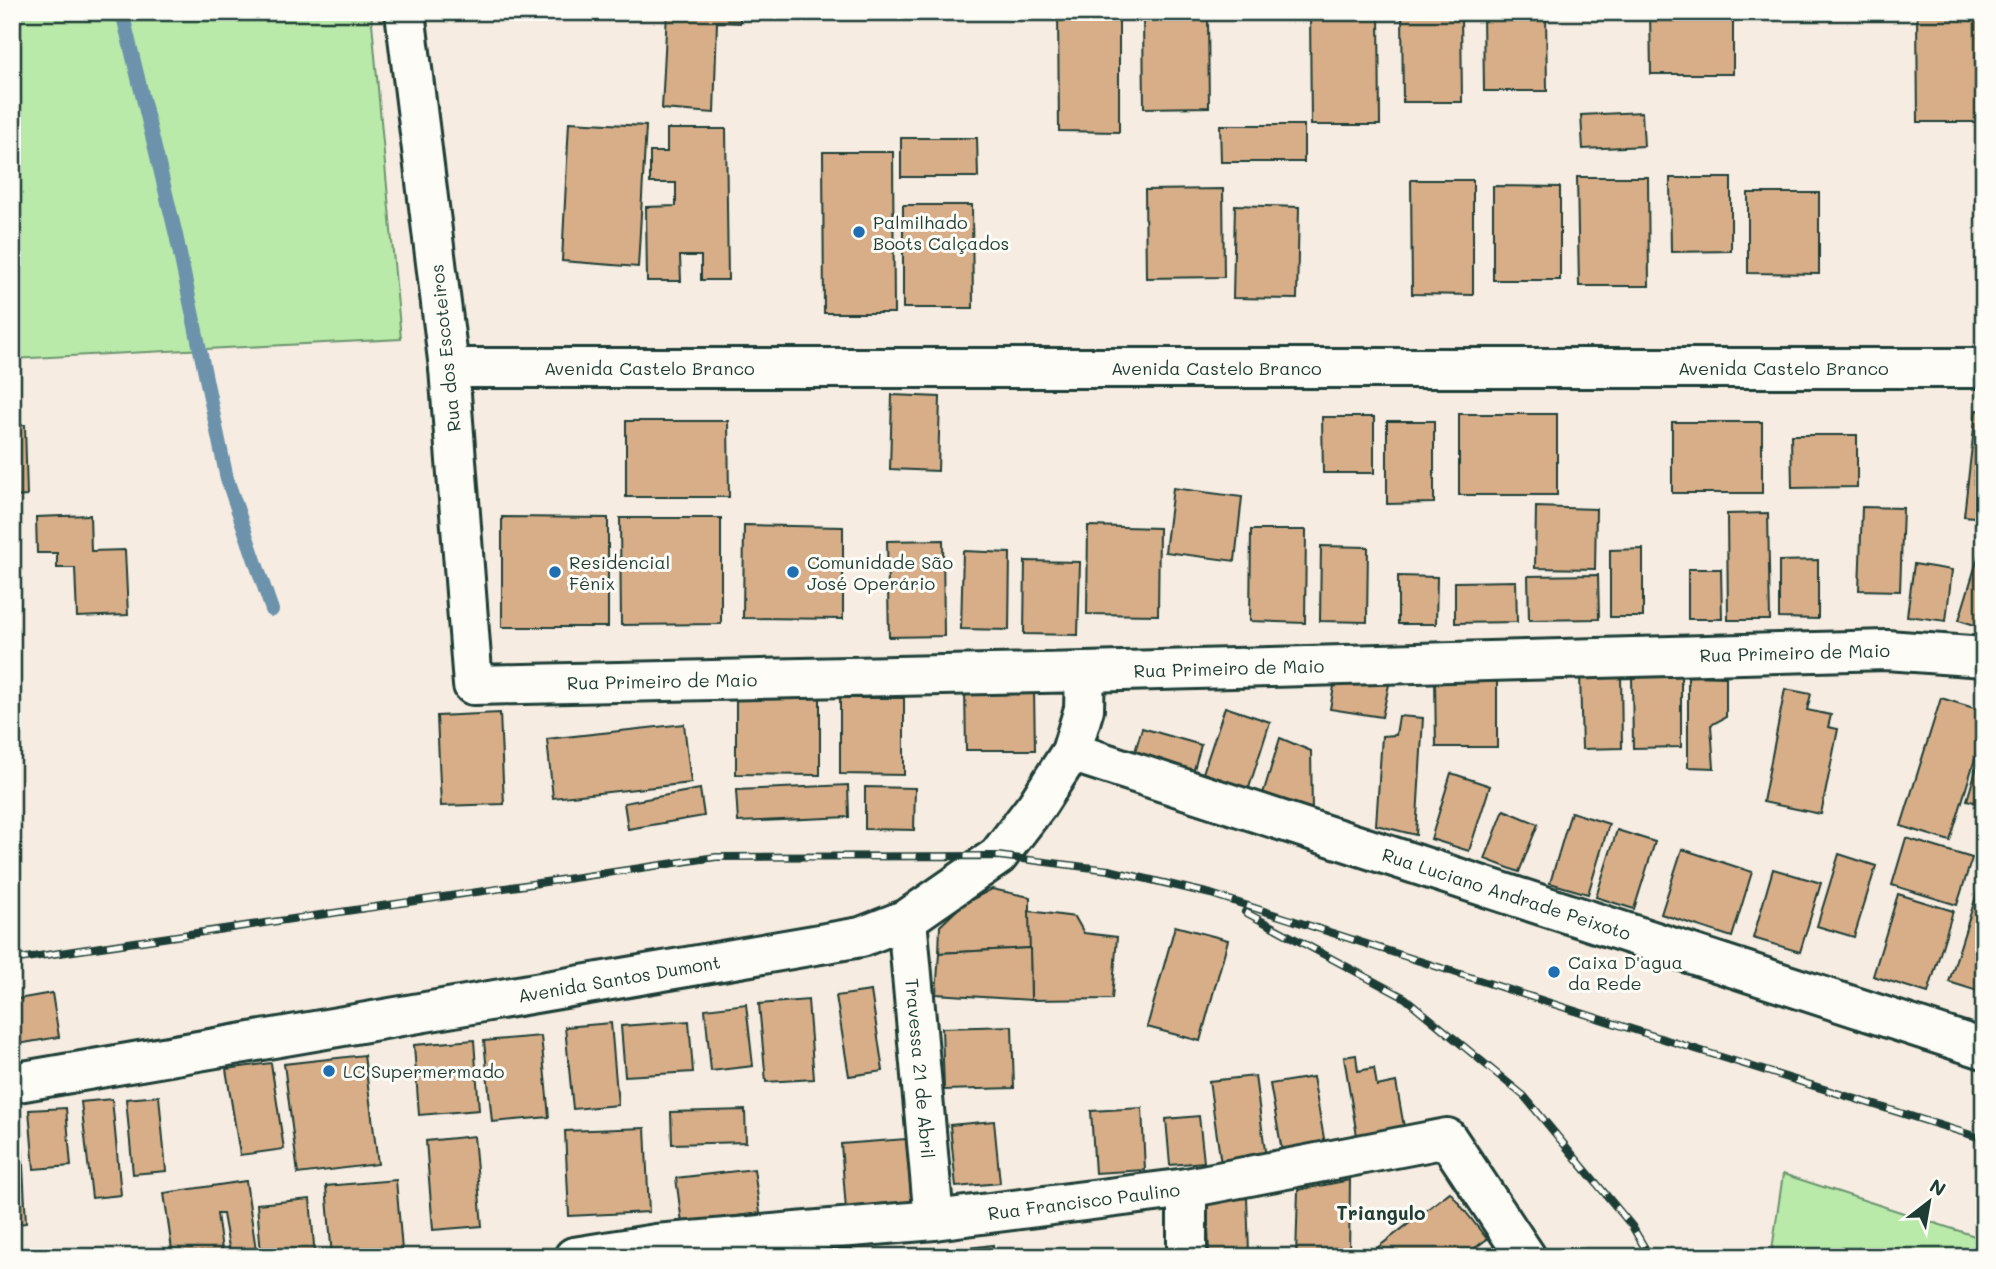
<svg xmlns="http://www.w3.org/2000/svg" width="1996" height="1269" viewBox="0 0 1996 1269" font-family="Mali,sans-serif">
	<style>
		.green { fill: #b9eaaa; stroke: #6c946f; stroke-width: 2 }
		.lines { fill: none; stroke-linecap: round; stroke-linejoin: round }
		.stream { stroke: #6c93ab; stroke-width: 14 }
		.building { fill: #d8ae89; stroke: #1f3d34; stroke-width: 2 }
		.street-casing { stroke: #1f3d34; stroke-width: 44 }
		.secondary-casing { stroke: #1f3d34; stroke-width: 44 }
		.street { stroke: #fdfcf7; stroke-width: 38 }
		.secondary { stroke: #fdfcf7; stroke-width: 38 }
		.rail-casing { stroke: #1f3d34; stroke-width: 8 }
		.rail { stroke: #fdfcf7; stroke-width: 5; stroke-dasharray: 16; stroke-linecap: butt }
		.poi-dot { fill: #1f6fb2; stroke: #fdfcf7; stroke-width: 2.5 }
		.labels { text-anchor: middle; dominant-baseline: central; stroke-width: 6; stroke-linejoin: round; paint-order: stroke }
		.poi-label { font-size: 18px; fill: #1f3d34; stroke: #fdfcf7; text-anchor: start }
		.street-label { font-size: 18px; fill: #1f3d34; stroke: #fdfcf7 }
		.neighbourhood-label { font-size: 19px; font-weight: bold; fill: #1f3d34; stroke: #fdfcf7 }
	</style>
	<rect width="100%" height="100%" fill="#f6ece1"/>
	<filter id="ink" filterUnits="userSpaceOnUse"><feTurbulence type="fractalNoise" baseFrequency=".0143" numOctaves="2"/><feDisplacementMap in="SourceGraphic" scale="14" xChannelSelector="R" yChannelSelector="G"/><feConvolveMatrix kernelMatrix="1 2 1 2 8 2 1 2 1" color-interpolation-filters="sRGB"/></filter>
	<g filter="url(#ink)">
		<g class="green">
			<polygon points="12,12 371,12 401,339 12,359"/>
			<polygon points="1783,1174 1984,1239 1984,1257 1771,1257"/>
		</g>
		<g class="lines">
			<polyline class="stream" points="122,12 176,235 227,479 272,610"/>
		</g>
		<g class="building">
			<polygon points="667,12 740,12 740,23 717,22 714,113 662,109"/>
			<polygon points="1058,12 1119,12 1119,132 1059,131"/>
			<polygon points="1310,12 1379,12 1380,125 1311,125"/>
			<polygon points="1402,12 1461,12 1462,102 1403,102"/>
			<polygon points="1483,12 1546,12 1547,91 1484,91"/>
			<polygon points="1650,12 1733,12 1733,74 1651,74"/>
			<polygon points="1917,12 1984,12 1984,122 1918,122"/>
			<polygon points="1143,17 1208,17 1209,107 1144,108"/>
			<polygon points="1642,112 1644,146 1583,149 1581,115"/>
			<polygon points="569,122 646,126 638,267 562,261"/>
			<polygon points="1220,125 1304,125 1304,162 1221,162"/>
			<polygon points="667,129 726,129 728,280 701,280 701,256 680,256 681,281 647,281 646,207 676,206 676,183 650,183 650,152 667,152"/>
			<polygon points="901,138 977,138 978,177 901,177"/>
			<polygon points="823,152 893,152 894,313 824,313"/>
			<polygon points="1577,177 1648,177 1649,286 1579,286"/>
			<polygon points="1670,178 1731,178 1731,251 1671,252"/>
			<polygon points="1411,180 1473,180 1473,295 1412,294"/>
			<polygon points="1493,186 1560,187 1560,280 1493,280"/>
			<polygon points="1223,189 1224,277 1146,278 1145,190"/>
			<polygon points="1748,193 1819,193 1819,274 1748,273"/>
			<polygon points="903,205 972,205 973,308 903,308"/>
			<polygon points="1235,205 1299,207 1297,299 1233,298"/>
			<polygon points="892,395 940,397 938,471 890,469"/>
			<polygon points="1976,410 1984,411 1984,518 1964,516"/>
			<rect x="1459" y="414" width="98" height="81"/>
			<polygon points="1322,417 1374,417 1374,473 1323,473"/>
			<polygon points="626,421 728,421 729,497 626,497"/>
			<polygon points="1387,421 1434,421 1434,503 1387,504"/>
			<rect x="1672" y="422" width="90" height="71"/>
			<polygon points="25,425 27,496 12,497 12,426"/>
			<polygon points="1791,435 1857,435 1857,487 1792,488"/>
			<polygon points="1173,488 1242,497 1235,561 1165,552"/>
			<polygon points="1536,507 1596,509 1595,569 1535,568"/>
			<polygon points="1862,507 1903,508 1900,591 1859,590"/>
			<polygon points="1768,513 1770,620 1728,620 1727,514"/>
			<polygon points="90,515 91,551 125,550 128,615 77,617 75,568 57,568 57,553 37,553 36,517"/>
			<polygon points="502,517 608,518 608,627 502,627"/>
			<polygon points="620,518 721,518 721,624 621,625"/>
			<polygon points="744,525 843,527 843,619 743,618"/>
			<polygon points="1088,526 1159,528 1158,615 1087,614"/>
			<polygon points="1251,530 1306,530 1305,623 1250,621"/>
			<polygon points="943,540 944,636 889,637 887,541"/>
			<polygon points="1321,546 1368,547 1367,622 1320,621"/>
			<polygon points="1643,549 1643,617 1610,617 1610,550"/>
			<polygon points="963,551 1010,553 1009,630 961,629"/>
			<polygon points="1980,551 1984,552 1984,628 1959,620"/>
			<polygon points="1818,560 1818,619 1779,618 1779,561"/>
			<polygon points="1025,561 1080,562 1078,635 1024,634"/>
			<polygon points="1914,564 1952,570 1946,621 1907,616"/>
			<polygon points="1688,569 1721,569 1722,619 1688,619"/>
			<polygon points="1598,575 1599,619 1529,620 1528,576"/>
			<polygon points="1398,576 1437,577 1436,624 1398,624"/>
			<polygon points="1516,581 1517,622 1455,623 1455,582"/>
			<polygon points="1621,673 1622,748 1582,749 1580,674"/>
			<polygon points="1632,675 1681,675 1681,747 1633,748"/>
			<polygon points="1688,676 1726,677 1726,717 1711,725 1714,768 1688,767"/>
			<polygon points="1435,679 1497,679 1497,747 1436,747"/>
			<polygon points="1390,680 1382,717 1330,709 1335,681"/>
			<polygon points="736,689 820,690 820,775 736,774"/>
			<polygon points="1785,689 1811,694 1807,710 1831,715 1828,727 1838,729 1821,814 1763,802"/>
			<polygon points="965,690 1034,690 1035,750 966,750"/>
			<polygon points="840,698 904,698 904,775 840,774"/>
			<polygon points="1941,698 1984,711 1984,729 1950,841 1901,826"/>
			<polygon points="1225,707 1270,722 1247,794 1201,779"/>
			<polygon points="500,713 504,804 441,806 437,716"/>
			<polygon points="1399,716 1423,718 1416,835 1376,825 1382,736 1396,735"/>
			<polygon points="684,724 691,783 553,798 547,739"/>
			<polygon points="1142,728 1201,745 1193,773 1134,755"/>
			<polygon points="1280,738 1311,751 1312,811 1262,797"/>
			<polygon points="1984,743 1984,805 1967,800"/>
			<polygon points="1451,773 1490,786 1469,851 1431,839"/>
			<polygon points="848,785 849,817 738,822 736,790"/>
			<polygon points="865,787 915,788 914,830 865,829"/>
			<polygon points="700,789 704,816 628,829 624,803"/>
			<polygon points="1504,810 1538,824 1519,872 1485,859"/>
			<polygon points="1571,812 1609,824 1588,894 1550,883"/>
			<polygon points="1617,830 1655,842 1634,909 1596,897"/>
			<polygon points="1906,838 1972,858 1957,905 1892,885"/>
			<polygon points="1682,849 1752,872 1732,937 1661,914"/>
			<polygon points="1839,854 1876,866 1854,937 1817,926"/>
			<polygon points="1773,869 1821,883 1800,952 1753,938"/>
			<polygon points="1984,871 1984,993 1949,982"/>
			<polygon points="992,889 1030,897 1030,948 939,953 940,926 963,904"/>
			<polygon points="1898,894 1953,911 1928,993 1873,976"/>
			<polygon points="1029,911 1075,917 1084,933 1117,937 1112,999 1031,1000"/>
			<polygon points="1175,926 1228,940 1200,1041 1147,1027"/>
			<polygon points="1030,948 1031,1000 936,994 939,953"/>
			<polygon points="871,991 883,1071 849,1076 836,996"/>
			<polygon points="52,993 59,1037 12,1045 12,1000"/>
			<polygon points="808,1000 814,1079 766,1082 759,1004"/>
			<polygon points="746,1004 753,1066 711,1071 705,1009"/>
			<polygon points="689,1021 693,1072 625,1076 621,1026"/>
			<polygon points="611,1023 618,1105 573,1109 565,1027"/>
			<polygon points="1012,1026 1014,1088 944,1090 942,1028"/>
			<polygon points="541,1036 549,1117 492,1122 484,1041"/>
			<polygon points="474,1040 479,1110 419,1115 414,1045"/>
			<polygon points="364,1055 378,1164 298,1174 284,1064"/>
			<polygon points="1356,1055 1358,1071 1374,1068 1377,1086 1396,1082 1404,1127 1357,1136 1344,1057"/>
			<polygon points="271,1063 284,1149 240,1155 226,1069"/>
			<polygon points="1255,1076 1266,1158 1221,1164 1209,1081"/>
			<polygon points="1313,1077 1325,1144 1282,1151 1270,1084"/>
			<polygon points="159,1096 166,1171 133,1174 126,1099"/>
			<polygon points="112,1099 121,1195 92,1198 81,1102"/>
			<polygon points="20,1108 26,1223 12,1225 12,1109"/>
			<polygon points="66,1108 71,1166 34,1169 29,1110"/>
			<polygon points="1142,1108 1145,1170 1095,1173 1091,1111"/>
			<polygon points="745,1110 746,1142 672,1144 671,1112"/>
			<polygon points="1199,1116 1204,1162 1170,1165 1166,1119"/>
			<polygon points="994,1121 1000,1183 956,1187 950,1125"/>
			<polygon points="645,1128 649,1212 569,1216 565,1131"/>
			<polygon points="474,1136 482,1226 433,1230 426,1141"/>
			<polygon points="906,1139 912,1205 846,1210 841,1144"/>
			<polygon points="754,1169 760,1213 682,1223 676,1178"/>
			<polygon points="396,1180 402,1250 332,1257 326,1186"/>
			<polygon points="1350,1180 1349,1257 1296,1257 1298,1190"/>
			<polygon points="246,1181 256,1250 230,1253 223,1214 217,1214 223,1257 173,1257 164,1193"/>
			<polygon points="1450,1192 1487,1239 1463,1257 1384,1257 1377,1248"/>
			<polygon points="1247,1198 1249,1252 1209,1253 1207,1199"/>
			<polygon points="310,1199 315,1257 280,1257 280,1252 261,1254 257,1204"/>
			<polygon points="993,1245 994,1257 901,1257"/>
		</g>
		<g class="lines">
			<g class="street-casing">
				<g id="street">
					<polyline points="405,12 449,368"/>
					<path id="s1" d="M1085,672L1887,650L1984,657"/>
					<path id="s2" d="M907,919L934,1220"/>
					<path id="s3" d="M574,1257L656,1244L934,1220L1187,1188L1447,1138L1526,1257"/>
					<polyline points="1187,1257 1187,1188"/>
				</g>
			</g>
			<g class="secondary-casing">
				<g id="secondary">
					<path id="s4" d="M1071,752L1984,1049"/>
					<path id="s5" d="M12,1083L861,937L907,919L998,856L1037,805L1071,752L1084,709L1085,672L473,685L449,368H1984"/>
				</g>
			</g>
			<use href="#street" class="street"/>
			<use href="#secondary" class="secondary"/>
			<g class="rail-casing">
				<g id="rail">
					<polyline points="1245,912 1405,998 1524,1096 1632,1226 1650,1257"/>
					<polyline points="12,960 716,857 998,856 1109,870 1211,894 1622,1026 1984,1139"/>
				</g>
			</g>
			<use href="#rail" class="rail"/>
		</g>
	</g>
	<g class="poi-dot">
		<circle cx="859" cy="232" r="7"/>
		<circle cx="555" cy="572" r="7"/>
		<circle cx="793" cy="572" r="7"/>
		<circle cx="1554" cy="972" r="7"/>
		<circle cx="329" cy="1071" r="7"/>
	</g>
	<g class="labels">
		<g class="poi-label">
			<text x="873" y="222">Palmilhado<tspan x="873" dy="21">Boots Calçados</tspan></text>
			<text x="569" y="562">Residencial<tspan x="569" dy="21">Fênix</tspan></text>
			<text x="807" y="562">Comunidade São<tspan x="807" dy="21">José Operário</tspan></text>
			<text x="1568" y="962">Caixa D'agua<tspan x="1568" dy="21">da Rede</tspan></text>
			<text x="343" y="1071">LC Supermermado</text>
		</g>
		<g class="street-label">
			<text transform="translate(445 348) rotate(-96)">Rua dos Escoteiros</text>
			<text stroke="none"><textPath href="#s5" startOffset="2361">Avenida Castelo Branco</textPath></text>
			<text stroke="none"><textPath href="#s5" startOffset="2928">Avenida Castelo Branco</textPath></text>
			<text stroke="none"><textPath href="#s5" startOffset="3495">Avenida Castelo Branco</textPath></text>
			<text stroke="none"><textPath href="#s1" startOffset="710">Rua Primeiro de Maio</textPath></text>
			<text stroke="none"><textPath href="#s1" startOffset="144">Rua Primeiro de Maio</textPath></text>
			<text transform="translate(662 681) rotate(-1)">Rua Primeiro de Maio</text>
			<text stroke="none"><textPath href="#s4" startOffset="458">Rua Luciano Andrade Peixoto</textPath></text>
			<text stroke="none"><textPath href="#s5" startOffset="616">Avenida Santos Dumont</textPath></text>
			<text stroke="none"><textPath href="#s2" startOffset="150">Travessa 21 de Abril</textPath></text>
			<text stroke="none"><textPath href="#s3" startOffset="513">Rua Francisco Paulino</textPath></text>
		</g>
		<g class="neighbourhood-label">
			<text x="1381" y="1212">Triangulo</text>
		</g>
	</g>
	<rect width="1996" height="1269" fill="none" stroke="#fdfcf7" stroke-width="42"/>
	<rect x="21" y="21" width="1954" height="1227" fill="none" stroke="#1f3d34" stroke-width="2.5" filter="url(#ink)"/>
	<g transform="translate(1929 1202) rotate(31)" stroke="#fdfcf7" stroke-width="5" paint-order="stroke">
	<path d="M0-5L12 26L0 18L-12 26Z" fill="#1f3d34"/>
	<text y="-10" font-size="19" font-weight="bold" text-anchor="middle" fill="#1f3d34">N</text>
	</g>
</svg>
